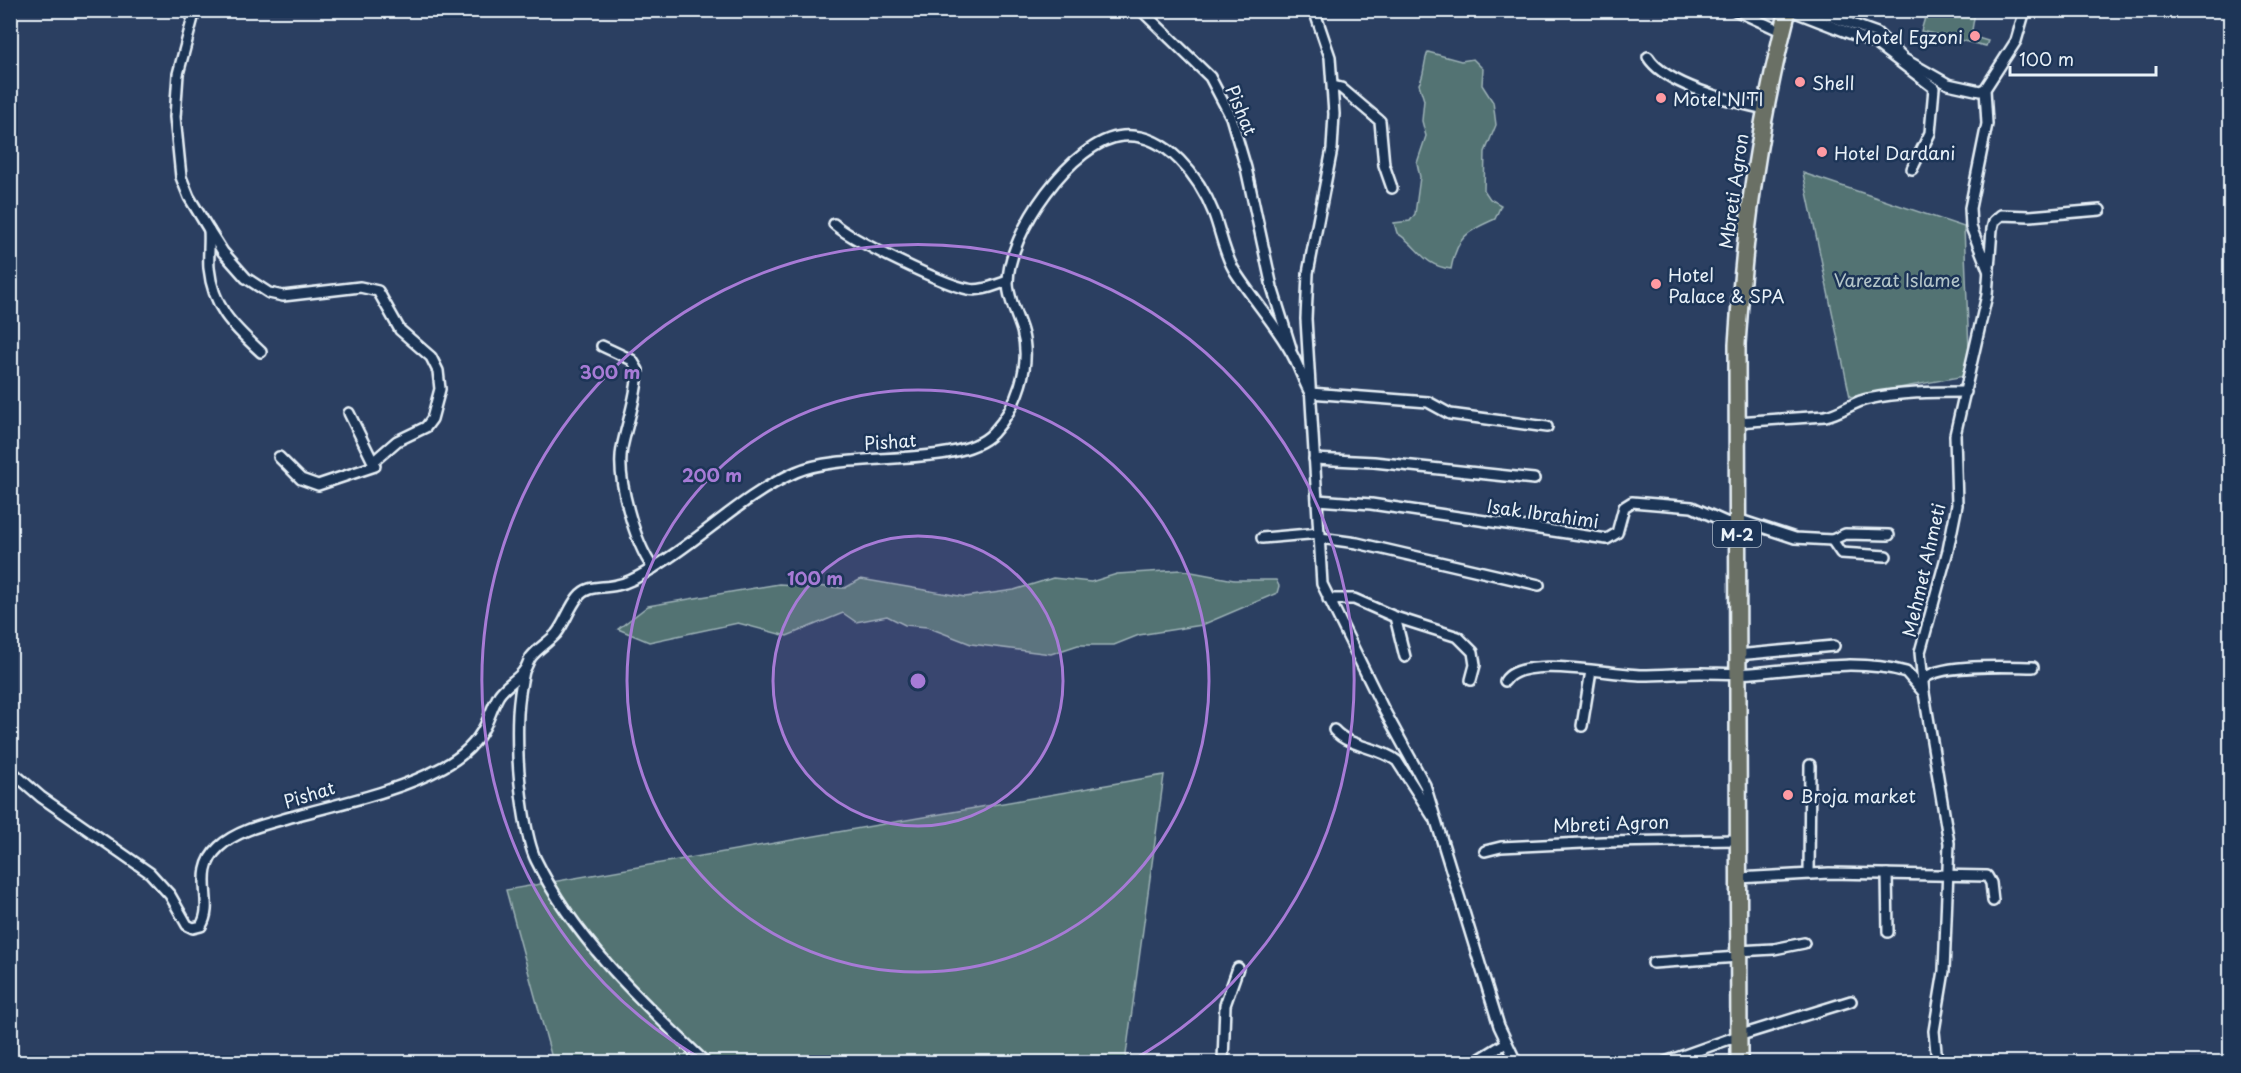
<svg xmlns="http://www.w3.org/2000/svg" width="2241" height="1073" viewBox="0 0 2241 1073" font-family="'Playpen Sans',sans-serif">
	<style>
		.green { fill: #527373; stroke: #9db2b6; stroke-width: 1.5 }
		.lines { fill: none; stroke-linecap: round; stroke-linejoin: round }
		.minor-casing { stroke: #e8f1f8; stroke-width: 14 }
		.primary-casing { stroke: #e8f1f8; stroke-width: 20 }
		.minor { stroke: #1d3557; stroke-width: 9 }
		.primary { stroke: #6b7065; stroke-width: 15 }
		.ring { fill: none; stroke: #a77bd6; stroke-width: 3 }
		.poi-dot { fill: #ff9aa2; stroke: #1d3557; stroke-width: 2 }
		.labels { text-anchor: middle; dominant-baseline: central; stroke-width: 5; stroke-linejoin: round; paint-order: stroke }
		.shield { fill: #1d3557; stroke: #abb9c8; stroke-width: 1.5 }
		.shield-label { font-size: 16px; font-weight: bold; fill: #e8f1f8 }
		.poi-label { font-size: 18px; fill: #e8f1f8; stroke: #1d3557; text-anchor: start }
		.street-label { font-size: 18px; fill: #e8f1f8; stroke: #1d3557 }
		.park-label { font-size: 18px; fill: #b4c5c9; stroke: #1d3557 }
		.centre { fill: #a77bd6; stroke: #1d3557; stroke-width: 3 }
		.ring-label { font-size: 18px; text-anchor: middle; font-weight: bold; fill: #a77bd6; stroke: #1d3557; stroke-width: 5; stroke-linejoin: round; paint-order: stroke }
	</style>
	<rect width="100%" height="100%" fill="#2b3f61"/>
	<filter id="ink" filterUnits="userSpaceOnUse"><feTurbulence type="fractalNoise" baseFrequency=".0167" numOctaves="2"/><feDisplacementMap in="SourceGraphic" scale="12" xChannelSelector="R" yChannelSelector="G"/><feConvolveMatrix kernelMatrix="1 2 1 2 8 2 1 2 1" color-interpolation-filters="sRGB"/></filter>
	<g filter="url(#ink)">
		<g class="green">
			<polygon points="1963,11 1975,12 1971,36 1988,41 1986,46 1921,31 1927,11"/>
			<path d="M1428,52L1461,61L1473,59L1483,69L1482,85L1493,102L1496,125L1485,152L1484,190L1490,199L1501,205L1495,219C1466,232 1457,237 1451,269C1421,265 1420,247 1397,233L1394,223L1410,221L1415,214L1420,177L1417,163L1426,136L1422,121L1424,100L1419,84C1425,75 1423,63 1428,52Z"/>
			<polygon points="1803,173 1964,227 1970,375 1850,397"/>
			<polygon points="1181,570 1234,580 1276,580 1279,586 1277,593 1202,625 1139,635 1114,645 1078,645 1051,654 971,644 927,627 905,625 887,616 856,622 843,613 787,636 738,623 649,642 618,629 648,606 779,584 845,588 861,579 965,597 1014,590 1053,578 1091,582 1117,574"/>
			<polygon points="1164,775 1125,1062 553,1062 506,890"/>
		</g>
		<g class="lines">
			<g class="minor-casing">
				<g id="minor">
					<polyline points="195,10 178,74 175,117 181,177 189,197 209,230 223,252 246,278 269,293 283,296 360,287 378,291 400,330 431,357 438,371 440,389 432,419 426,427 397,441 374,461"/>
					<polyline points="1141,10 1210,77 1231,117 1246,168 1272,287 1291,348"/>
					<polyline points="1314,10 1330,57 1334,114 1332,149 1308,273 1306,319 1322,584 1383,708 1425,785 1499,1026 1516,1062"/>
					<polyline points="1735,10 1783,32"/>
					<polyline points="1790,10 1875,43 1934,88 1930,133 1912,169"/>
					<polyline points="1813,10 1877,33 1904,59 1948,84 1980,91 1985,89"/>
					<path d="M1648,57C1665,85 1733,102 1765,109"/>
					<polyline points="1333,86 1341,88 1380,121 1384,165 1392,188"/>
					<path d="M834,224C851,240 945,285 968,289C981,292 995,285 1008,281"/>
					<path d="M209,230C210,243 208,255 209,268C213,308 233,326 261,352"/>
					<polyline points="1989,272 1971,227 1970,208 1987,124 1985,89 2016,41 2025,10"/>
					<path d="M602,346L632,360L638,370C637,397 627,423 622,448C616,479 635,543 653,568"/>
					<polyline points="1310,393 1428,402 1450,414 1547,427"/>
					<path d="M1737,422L1825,416C1842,413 1854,401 1868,399C1900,392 1933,392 1966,392"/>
					<polyline points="279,457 301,479 318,485 375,466 349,413"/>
					<polyline points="1314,459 1374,462 1534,479"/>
					<polyline points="1317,500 1371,504 1607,539 1617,533 1624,507 1632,502 1692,507 1728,523 1737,525"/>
					<polyline points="1737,519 1795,538 1832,540 1845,534 1889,535"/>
					<polyline points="1262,538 1320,533"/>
					<polyline points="1320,538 1357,543 1539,585"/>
					<polyline points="1832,540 1841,553 1886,556"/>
					<polyline points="1328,599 1354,599 1395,617 1458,637 1473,652 1475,665 1471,680"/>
					<polyline points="1395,617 1405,657"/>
					<polyline points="1737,655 1834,646"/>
					<path d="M524,671C517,703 517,724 518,757C519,781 525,838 536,860C575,940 642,1002 705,1062"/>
					<path d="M1924,679C1939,663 2010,667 2033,667"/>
					<path d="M1505,681C1521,654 1613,675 1642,675C1662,675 1682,673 1701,673C1718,673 1735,674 1752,673C1803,669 1856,658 1906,672L1924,693"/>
					<polyline points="1582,726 1591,671"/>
					<path d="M1334,730C1350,748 1378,746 1397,761L1433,817"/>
					<path d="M10,770L41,797L150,873L170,895L187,925L193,928L201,926C216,902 191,873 219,847C240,828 272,823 298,815C346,802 399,791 443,767C460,758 476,744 485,726C490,716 493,705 499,695C505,686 516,680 523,672C529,664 526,665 531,657C538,648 549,642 556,634C565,623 569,608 578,597C588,584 602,589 617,585C628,583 638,577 648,571C699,542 741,496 796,472C847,450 960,469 993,433C1017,407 1032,365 1022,331C1017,315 1008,298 1008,282C1008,234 1072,140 1123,136C1166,132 1200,178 1214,214C1221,233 1224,253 1234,270C1252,299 1276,324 1292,354C1299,367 1303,380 1310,393"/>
					<polyline points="1485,851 1501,847 1603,842 1738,840"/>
					<polyline points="1809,873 1810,765"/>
					<polyline points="1887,874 1888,932"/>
					<polyline points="1738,878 1829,873 1987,876 1991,883 1993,901"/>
					<polyline points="1738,951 1774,949 1804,943"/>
					<polyline points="1653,963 1738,957"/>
					<polyline points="1223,1062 1225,1005 1238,968"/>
					<polyline points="1475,1062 1506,1043"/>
					<polyline points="1665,1062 1738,1036 1851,1001"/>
					<polyline points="1937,1062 1934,1031 1944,971 1949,843 1924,693 1920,652 1948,550 1957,505 1955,435 1987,295 1992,229 1994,221 2001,215 2030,216 2100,210"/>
				</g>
			</g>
			<g class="primary-casing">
				<path id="primary" d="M1739,1062L1737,344C1744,231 1759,121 1788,10"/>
			</g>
			<use href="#minor" class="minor"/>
			<use href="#primary" class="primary"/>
		</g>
	</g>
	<circle cx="918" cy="681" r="145" fill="#a77bd6" fill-opacity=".12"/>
	<g class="ring">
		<circle cx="918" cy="681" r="145"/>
		<circle cx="918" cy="681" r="291"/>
		<path d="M707 1062A436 436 0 1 1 1129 1062"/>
	</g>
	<g class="poi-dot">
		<circle cx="1975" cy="36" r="6"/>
		<circle cx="1800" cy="82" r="6"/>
		<circle cx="1661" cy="98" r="6"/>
		<circle cx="1822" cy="152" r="6"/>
		<circle cx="1656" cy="284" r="6"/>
		<circle cx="1788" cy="795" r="6"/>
	</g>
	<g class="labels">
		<rect class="shield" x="1713" y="521" width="48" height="26" rx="4.5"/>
		<g class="shield-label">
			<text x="1737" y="534">M-2</text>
		</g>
		<g class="poi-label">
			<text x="1963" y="36" text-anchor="end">Motel Egzoni</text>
			<text x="1812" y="82">Shell</text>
			<text x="1673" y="98">Motel NITI</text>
			<text x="1834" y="152">Hotel Dardani</text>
			<text x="1668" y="274">Hotel<tspan x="1668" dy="21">Palace &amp; SPA</tspan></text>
			<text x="1800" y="795">Broja market</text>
		</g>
		<g class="street-label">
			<text transform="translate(1242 110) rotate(67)">Pishat</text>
			<text transform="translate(1733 191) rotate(-82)">Mbreti Agron</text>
			<text transform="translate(890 441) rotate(-4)">Pishat</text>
			<text transform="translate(1543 513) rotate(8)">Isak Ibrahimi</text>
			<text transform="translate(1923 570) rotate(-77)">Mehmet Ahmeti</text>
			<text transform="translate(309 794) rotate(-17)">Pishat</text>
			<text transform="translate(1611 823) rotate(-2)">Mbreti Agron</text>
		</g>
		<g class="park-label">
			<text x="1897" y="279">Varezat Islame</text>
		</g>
	</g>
	<circle cx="918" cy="681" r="9" class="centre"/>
	<g class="ring-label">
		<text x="610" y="379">300 m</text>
		<text x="712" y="482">200 m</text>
		<text x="815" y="585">100 m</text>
	</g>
	<rect width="2241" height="1073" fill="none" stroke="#1d3557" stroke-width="36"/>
	<rect x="18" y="18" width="2205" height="1037" fill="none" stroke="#e8f1f8" stroke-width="2" filter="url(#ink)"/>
	<path d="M2010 66v9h146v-9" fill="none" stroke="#e8f1f8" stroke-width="3"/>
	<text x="2019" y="66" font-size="18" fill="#e8f1f8" stroke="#1d3557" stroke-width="4.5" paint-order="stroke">100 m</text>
</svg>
